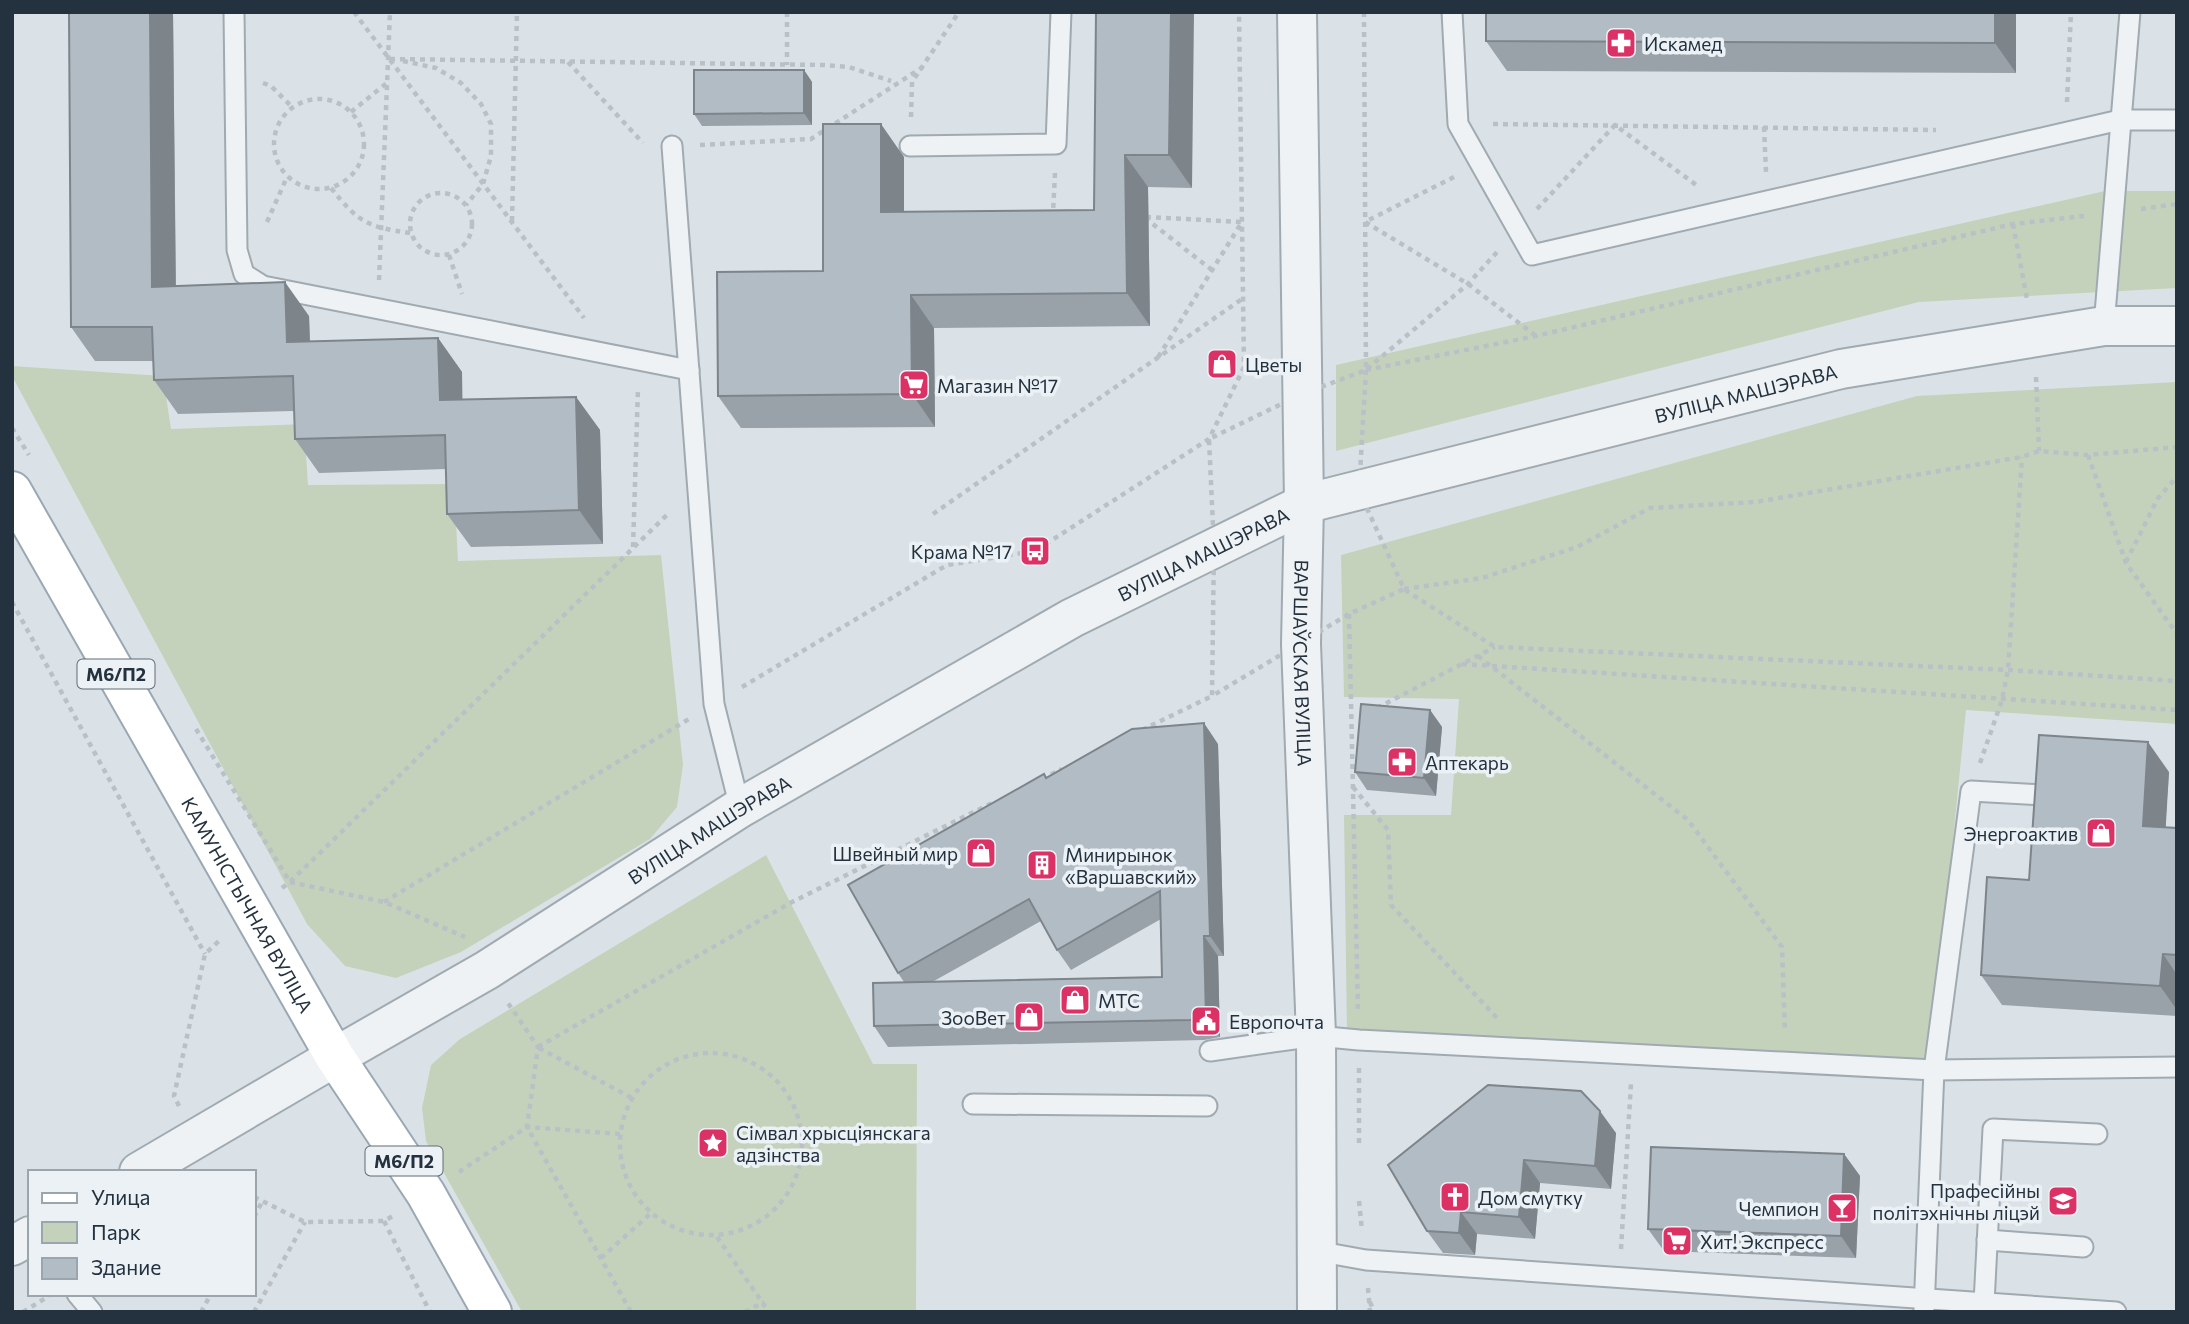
<svg xmlns="http://www.w3.org/2000/svg" width="2189" height="1324" viewBox="0 0 2189 1324" font-family="Commissioner,sans-serif">
	<style>
		.green { fill: #c5d2bb }
		.lines { fill: none; stroke-linecap: round; stroke-linejoin: round }
		.service-casing { stroke: #a0aab1; stroke-width: 23 }
		.minor-casing { stroke: #a0aab1; stroke-width: 42 }
		.tertiary-casing { stroke: #a0aab1; stroke-width: 42 }
		.primary-casing { stroke: #99a8b4; stroke-width: 42 }
		.path { stroke: #b9c0c6; stroke-width: 4.5; stroke-dasharray: 5 5; stroke-linecap: butt }
		.service { stroke: #eef2f5; stroke-width: 19 }
		.minor { stroke: #eef2f5; stroke-width: 38 }
		.tertiary { stroke: #eef2f5; stroke-width: 38 }
		.primary { stroke: #fff; stroke-width: 38 }
		.wall { fill: #99a2a9; fill-rule: evenodd }
		.shaded-wall { fill: #7d848a }
		.building { fill: #b2bcc5; stroke: #7d848a; stroke-width: 2 }
		.labels { text-anchor: middle; dominant-baseline: central; stroke-width: 7; stroke-linejoin: round; paint-order: stroke }
		.shield { fill: #ebf1f5; stroke: #606b76; stroke-width: 2 }
		.shield-label { font-size: 18px; font-weight: bold; fill: #24323f }
		.poi-label { font-size: 19px; fill: #24323f; stroke: #ebf1f5; text-anchor: start }
		.street-label { font-size: 19px; fill: #24323f; stroke: #ebf1f5 }
	</style>
	<rect width="100%" height="100%" fill="#dbe2e7"/>
	<g class="green">
		<polygon points="2105,191 2177,191 2177,288 1919,302 1336,451 1336,365"/>
		<polygon points="12,366 163,376 171,429 304,424 308,485 454,484 458,561 661,555 683,765 677,807 650,839 461,952 396,978 345,966 307,924 12,376"/>
		<polygon points="2177,382 2177,724 1966,710 1930,1068 1347,1036 1344,815 1451,815 1459,699 1344,697 1341,555 1917,396"/>
		<polygon points="766,855 873,1064 917,1064 916,1312 522,1312 426,1141 422,1108 431,1065 460,1039"/>
	</g>
	<g class="lines">
		<g class="service-casing">
			<g id="service">
				<polyline points="234,12 237,250 244,274 263,286 689,370"/>
				<polyline points="1452,12 1458,124 1532,255 2120,120 2177,120"/>
				<polyline points="672,146 714,704 740,808"/>
				<polyline points="910,146 1056,144 1061,12"/>
				<polyline points="2104,326 2130,12"/>
				<polyline points="1210,1051 1316,1036 1359,1040 1934,1070 2177,1067"/>
				<polyline points="973,1104 1207,1106"/>
				<polyline points="1987,1240 2083,1247"/>
				<polyline points="1316,1251 1366,1260 2116,1312"/>
				<polyline points="77,1294 92,1312"/>
				<polyline points="1984,1303 1993,1129 2097,1134"/>
				<polyline points="1924,1310 1934,1070 1971,791 2043,795"/>
			</g>
		</g>
		<g class="minor-casing">
			<g id="minor">
				<polyline points="139,1172 335,1057"/>
				<polyline points="12,1246 30,1236"/>
			</g>
		</g>
		<g class="tertiary-casing">
			<g id="tertiary">
				<path id="s1" d="M1297,12L1304,504L1301,644L1316,1036L1317,1312"/>
				<path id="s2" d="M335,1057L487,970L740,808L1072,618L1304,504L1841,369L2104,326H2177"/>
			</g>
		</g>
		<g class="primary-casing">
			<g id="primary">
				<path id="s3" d="M12,491L335,1057L426,1194L492,1312"/>
			</g>
		</g>
		<g class="path">
			<polyline points="354,12 584,318"/>
			<polyline points="787,12 787,65"/>
			<polyline points="1364,12 1366,369"/>
			<polyline points="390,59 824,65 849,67 891,81"/>
			<polyline points="403,61 436,68 461,83 481,104 491,124 491,156 483,184 466,205"/>
			<polyline points="568,62 643,143"/>
			<polyline points="263,83 271,86 293,108"/>
			<circle cx="319" cy="144" r="45"/>
			<polyline points="2067,102 2071,12"/>
			<polyline points="351,112 388,82"/>
			<polyline points="911,117 912,82 959,12"/>
			<polyline points="1493,124 1936,130"/>
			<polyline points="1764,127 1766,172"/>
			<polyline points="700,145 811,139 923,67"/>
			<polyline points="1055,173 1053,213 1057,213"/>
			<polyline points="1454,177 1365,222 1468,284 1536,336"/>
			<path d="M331,188C358,222 367,227 410,233"/>
			<circle cx="441" cy="224" r="31"/>
			<polyline points="1537,209 1615,125 1699,187"/>
			<polyline points="2141,209 2177,204"/>
			<polyline points="1146,217 1242,222 1157,359"/>
			<polyline points="1145,218 1212,270"/>
			<polyline points="512,221 517,12"/>
			<polyline points="267,222 287,177"/>
			<polyline points="2013,224 2027,299"/>
			<polyline points="449,255 462,294"/>
			<polyline points="379,280 390,12"/>
			<polyline points="1367,369 1468,284 1498,251"/>
			<polygon points="1366,370 1359,491 1404,589 1349,614 1212,696 1214,548 1209,439 1302,394"/>
			<polyline points="1366,370 1536,336 2013,224 2084,216"/>
			<polyline points="2036,377 2039,451"/>
			<polyline points="12,428 29,455"/>
			<polyline points="2088,455 2126,563 2177,634"/>
			<polyline points="933,514 1242,299"/>
			<polyline points="633,547 638,388"/>
			<polyline points="2126,562 2158,498 2177,477"/>
			<polyline points="1404,589 1482,578 1577,547 1650,508 1755,502 2022,457 2039,451 2088,455 2177,447"/>
			<polyline points="1405,590 1495,647 2008,670 2177,681"/>
			<polyline points="12,602 205,954"/>
			<polyline points="1349,614 1358,1010"/>
			<polyline points="1478,656 1688,820 1782,947 1785,1032"/>
			<polyline points="1462,664 2177,710"/>
			<polyline points="742,687 947,565 1035,551 1209,439 1244,367 1239,12"/>
			<polyline points="1377,708 1495,647"/>
			<polyline points="196,729 290,882 669,513"/>
			<polyline points="1142,730 1212,696"/>
			<polyline points="1980,763 2002,700 2008,670 2022,457"/>
			<polyline points="1042,779 1062,769"/>
			<polyline points="1353,787 1388,830 1391,905 1497,1018"/>
			<polyline points="282,888 290,882 384,902 465,937"/>
			<polyline points="384,902 689,719"/>
			<polyline points="538,1047 792,902 996,801"/>
			<polyline points="539,1048 632,1098"/>
			<circle cx="711" cy="1144" r="91"/>
			<polyline points="179,1106 174,1096 205,954 222,938"/>
			<polyline points="620,1134 527,1127 631,1312"/>
			<polyline points="1359,1143 1359,1068"/>
			<polyline points="459,1172 527,1127 538,1047 508,1003"/>
			<polyline points="254,1197 305,1222 384,1221 393,1216"/>
			<polyline points="1359,1201 1362,1231"/>
			<polyline points="254,1217 262,1202"/>
			<polyline points="384,1221 430,1312"/>
			<polyline points="717,1237 769,1312"/>
			<polyline points="1621,1249 1631,1083"/>
			<polyline points="601,1258 650,1214"/>
			<polyline points="1368,1288 1370,1312"/>
			<polyline points="1370,1302 1374,1312"/>
			<polyline points="23,1312 49,1296"/>
			<polyline points="201,1312 211,1294"/>
			<polyline points="254,1312 305,1222"/>
			<polyline points="745,1312 764,1302"/>
		</g>
		<use href="#service" class="service"/>
		<use href="#minor" class="minor"/>
		<use href="#tertiary" class="tertiary"/>
		<use href="#primary" class="primary"/>
	</g>
	<g class="wall">
		<polygon points="69,12 173,12 176,286 309,316 310,342 438,338 462,372 462,400 576,397 600,430 603,544 471,547 447,514 446,469 319,473 295,439 294,411 178,414 154,380 153,361 95,361 71,327"/>
		<polygon points="1096,12 1192,188 1148,187 1150,326 934,328 935,427 741,428 718,396 823,271 904,157 904,212 1094,210"/>
		<polygon points="1486,12 2016,12 2016,73 1507,71 1486,41"/>
		<polygon points="804,70 812,82 812,125 702,126 694,114"/>
		<polygon points="1430,710 1442,727 1436,796 1367,790 1355,772"/>
		<path d="M1218,744L1224,956H1218L1220,1037L1204,1040L888,1047L874,1026L904,982L898,973L1046,778ZM1161,919L1162,977L934,981L1041,921L1057,950L1071,970Z"/>
		<polygon points="2169,772 2165,828 2177,828 2177,1016 2002,1005 1981,975 2029,880"/>
		<polygon points="1616,1133 1611,1189 1540,1183 1535,1239 1477,1234 1475,1255 1443,1253 1427,1231 1388,1165"/>
		<polygon points="1844,1154 1860,1176 1856,1258 1664,1251 1648,1229"/>
	</g>
	<g class="shaded-wall">
		<polygon points="150,12 173,12 176,320 152,287"/>
		<polygon points="1171,12 1194,12 1192,188 1169,155"/>
		<polygon points="1995,12 2016,12 2016,73 1995,43"/>
		<polygon points="804,70 812,82 812,125 804,113"/>
		<polygon points="881,124 904,157 904,245 881,212"/>
		<polygon points="1125,155 1148,187 1150,326 1127,293"/>
		<polygon points="285,282 309,316 311,376 287,342"/>
		<polygon points="911,295 934,328 935,427 912,394"/>
		<polygon points="438,338 462,372 463,434 440,400"/>
		<polygon points="576,397 600,430 603,544 579,510"/>
		<polygon points="1430,710 1442,727 1436,796 1424,778"/>
		<polygon points="1204,723 1218,744 1224,956 1210,936"/>
		<polygon points="2148,742 2169,772 2164,856 2143,826"/>
		<polygon points="1204,936 1218,956 1220,1037 1206,1017"/>
		<polygon points="2163,954 2177,975 2177,1010 2160,986"/>
		<polygon points="1600,1111 1616,1133 1611,1189 1595,1166"/>
		<polygon points="1844,1154 1860,1176 1856,1258 1841,1236"/>
		<polygon points="1524,1160 1540,1183 1535,1239 1519,1217"/>
		<polygon points="1461,1212 1477,1234 1475,1255 1459,1233"/>
	</g>
	<g class="building">
		<polygon points="69,12 150,12 152,287 285,282 287,342 438,338 440,400 576,397 579,510 447,514 445,435 295,439 293,376 154,380 152,327 71,327"/>
		<polygon points="1096,12 1171,12 1169,155 1125,155 1127,293 911,295 912,394 718,396 717,272 823,271 823,124 881,124 881,212 1094,210"/>
		<polygon points="1486,12 1995,12 1995,43 1486,41"/>
		<polygon points="694,70 804,70 804,113 694,114"/>
		<polygon points="1361,704 1430,710 1424,778 1355,772"/>
		<polygon points="1204,723 1210,936 1204,936 1206,1017 1190,1020 874,1026 873,983 1162,977 1160,891 1057,950 1029,899 898,973 848,885 1044,774 1046,778 1132,729"/>
		<polygon points="2039,735 2148,742 2143,826 2177,828 2177,955 2163,954 2160,986 1981,975 1987,877 2029,880"/>
		<polygon points="1488,1085 1581,1091 1600,1111 1595,1166 1524,1160 1519,1217 1461,1212 1459,1233 1427,1231 1388,1165"/>
		<polygon points="1651,1147 1844,1154 1841,1236 1648,1229"/>
	</g>
	<defs>
		<g id="pharmacy-square" transform="scale(1.575)"><rect x="-9" y="-9" width="18" height="18" rx="4" fill="#db3164" stroke="#ebf1f5"/><path d="M-2-6h4v4h4v4h-4v4h-4v-4h-4v-4h4Z" fill="#fff"/></g>
		<g id="shop-square" transform="scale(1.575)"><rect x="-9" y="-9" width="18" height="18" rx="4" fill="#db3164" stroke="#ebf1f5"/><path d="M-5-2.5h2.3a2.7 3.5 0 0 1 5.4 0H5L5.5 6h-11ZM-1.5-2.5h3a1.5 2.3 0 0 0-3 0Z" fill="#fff"/></g>
		<g id="supermarket-square" transform="scale(1.575)"><rect x="-9" y="-9" width="18" height="18" rx="4" fill="#db3164" stroke="#ebf1f5"/><path d="M-6-5.5h2.5l.6 2H6L4.5 2H-2.5L-4.4-4H-6ZM-1.5 3.2a1.3 1.3 0 1 0 .1 0ZM3 3.2a1.3 1.3 0 1 0 .1 0Z" fill="#fff"/></g>
		<g id="bus-square" transform="scale(1.575)"><rect x="-9" y="-9" width="18" height="18" rx="4" fill="#db3164" stroke="#ebf1f5"/><path d="M-5-6H5V4H4V6H2V4H-2V6H-4V4H-5ZM-3.5-4V0h7V-4ZM-3.5 1.2v1.5H-2V1.2ZM2 1.2v1.5H3.5V1.2Z" fill="#fff"/></g>
		<g id="building-square" transform="scale(1.575)"><rect x="-9" y="-9" width="18" height="18" rx="4" fill="#db3164" stroke="#ebf1f5"/><path d="M-4-6H4V6H1V3H-1V6H-4ZM-2.5-4.3h1.7v1.8h-1.7ZM.8-4.3h1.7v1.8H.8ZM-2.5-1h1.7V.8h-1.7ZM.8-1h1.7V.8H.8Z" fill="#fff"/></g>
		<g id="civic-square" transform="scale(1.575)"><rect x="-9" y="-9" width="18" height="18" rx="4" fill="#db3164" stroke="#ebf1f5"/><path d="M-.6-6.5H3V-4.5H.6V-3L4-1V1h2V6H-6V1h2V-1L-.6-3ZM-1.2 2.5V6h2.4V2.5Z" fill="#fff"/></g>
		<g id="sight-square" transform="scale(1.575)"><rect x="-9" y="-9" width="18" height="18" rx="4" fill="#db3164" stroke="#ebf1f5"/><path d="M0-6L1.8-2.2L6-1.7L2.9 1.2L3.7 5.4L0 3.3L-3.7 5.4L-2.9 1.2L-6-1.7L-1.8-2.2Z" fill="#fff"/></g>
		<g id="church-square" transform="scale(1.575)"><rect x="-9" y="-9" width="18" height="18" rx="4" fill="#db3164" stroke="#ebf1f5"/><path d="M-1.2-6h2.4v3.5h3.3v2.4h-3.3V6h-2.4V-.1h-3.3v-2.4h3.3Z" fill="#fff"/></g>
		<g id="university-square" transform="scale(1.575)"><rect x="-9" y="-9" width="18" height="18" rx="4" fill="#db3164" stroke="#ebf1f5"/><path d="M0-5L7-2L0 1L-7-2ZM-4 1L0 2.5L4 1V4Q0 6-4 4Z" fill="#fff"/></g>
		<g id="bar-square" transform="scale(1.575)"><rect x="-9" y="-9" width="18" height="18" rx="4" fill="#db3164" stroke="#ebf1f5"/><path d="M-6-5H6L.8 .8V4.5H3.5V6h-7V4.5H-.8V.8Z" fill="#fff"/></g>
	</defs>
	<g fill-rule="evenodd">
		<use href="#pharmacy-square" x="1621" y="43"/>
		<use href="#shop-square" x="1222" y="364"/>
		<use href="#supermarket-square" x="914" y="385"/>
		<use href="#bus-square" x="1035" y="551"/>
		<use href="#pharmacy-square" x="1402" y="762"/>
		<use href="#shop-square" x="2101" y="833"/>
		<use href="#shop-square" x="981" y="853"/>
		<use href="#building-square" x="1042" y="865"/>
		<use href="#shop-square" x="1075" y="1000"/>
		<use href="#shop-square" x="1029" y="1017"/>
		<use href="#civic-square" x="1206" y="1021"/>
		<use href="#sight-square" x="713" y="1143"/>
		<use href="#church-square" x="1455" y="1197"/>
		<use href="#university-square" x="2063" y="1201"/>
		<use href="#bar-square" x="1842" y="1208"/>
		<use href="#supermarket-square" x="1677" y="1241"/>
	</g>
	<g class="labels">
		<g class="shield">
			<rect x="77.5" y="659.5" width="77" height="29" rx="5"/>
			<rect x="365.5" y="1146.5" width="77" height="29" rx="5"/>
		</g>
		<g class="shield-label">
			<text x="116" y="674">М6/П2</text>
			<text x="404" y="1161">М6/П2</text>
		</g>
		<g class="poi-label">
			<text x="1644" y="43">Искамед</text>
			<text x="1245" y="364">Цветы</text>
			<text x="937" y="385">Магазин №17</text>
			<text x="1012" y="551" text-anchor="end">Крама №17</text>
			<text x="1425" y="762">Аптекарь</text>
			<text x="2078" y="833" text-anchor="end">Энергоактив</text>
			<text x="958" y="853" text-anchor="end">Швейный мир</text>
			<text x="1065" y="854">Минирынок<tspan x="1065" dy="22">«Варшавский»</tspan></text>
			<text x="1098" y="1000">МТС</text>
			<text x="1006" y="1017" text-anchor="end">ЗооВет</text>
			<text x="1229" y="1021">Европочта</text>
			<text x="736" y="1132">Сімвал хрысціянскага<tspan x="736" dy="22">адзінства</tspan></text>
			<text x="2040" y="1190" text-anchor="end">Прафесійны<tspan x="2040" dy="22">політэхнічны ліцэй</tspan></text>
			<text x="1478" y="1197">Дом смутку</text>
			<text x="1819" y="1208" text-anchor="end">Чемпион</text>
			<text x="1700" y="1241">Хит! Экспресс</text>
		</g>
		<g class="street-label">
			<text stroke="none"><textPath href="#s2" startOffset="1572">ВУЛІЦА МАШЭРАВА</textPath></text>
			<text stroke="none"><textPath href="#s2" startOffset="1004">ВУЛІЦА МАШЭРАВА</textPath></text>
			<text stroke="none"><textPath href="#s1" startOffset="651">ВАРШАЎСКАЯ ВУЛІЦА</textPath></text>
			<text stroke="none"><textPath href="#s2" startOffset="438">ВУЛІЦА МАШЭРАВА</textPath></text>
			<text stroke="none"><textPath href="#s3" startOffset="476">КАМУНІСТЫЧНАЯ ВУЛІЦА</textPath></text>
		</g>
	</g>
	<rect width="2189" height="1324" fill="none" stroke="#24323f" stroke-width="28"/>
	<rect x="28" y="1170" width="228" height="126" fill="#ebf1f5" stroke="#9ba5ac" stroke-width="2"/>
	<rect x="42" y="1193" width="35" height="10" fill="#ffffff" stroke="#9ba5ac" stroke-width="2"/>
	<text x="91" y="1205" font-size="21" fill="#24323f">Улица</text>
	<rect x="42" y="1222" width="35" height="21" fill="#c5d2bb" stroke="#9ba5ac" stroke-width="2"/>
	<text x="91" y="1240" font-size="21" fill="#24323f">Парк</text>
	<rect x="42" y="1258" width="35" height="21" fill="#b2bcc5" stroke="#9ba5ac" stroke-width="2"/>
	<text x="91" y="1275" font-size="21" fill="#24323f">Здание</text>
</svg>
